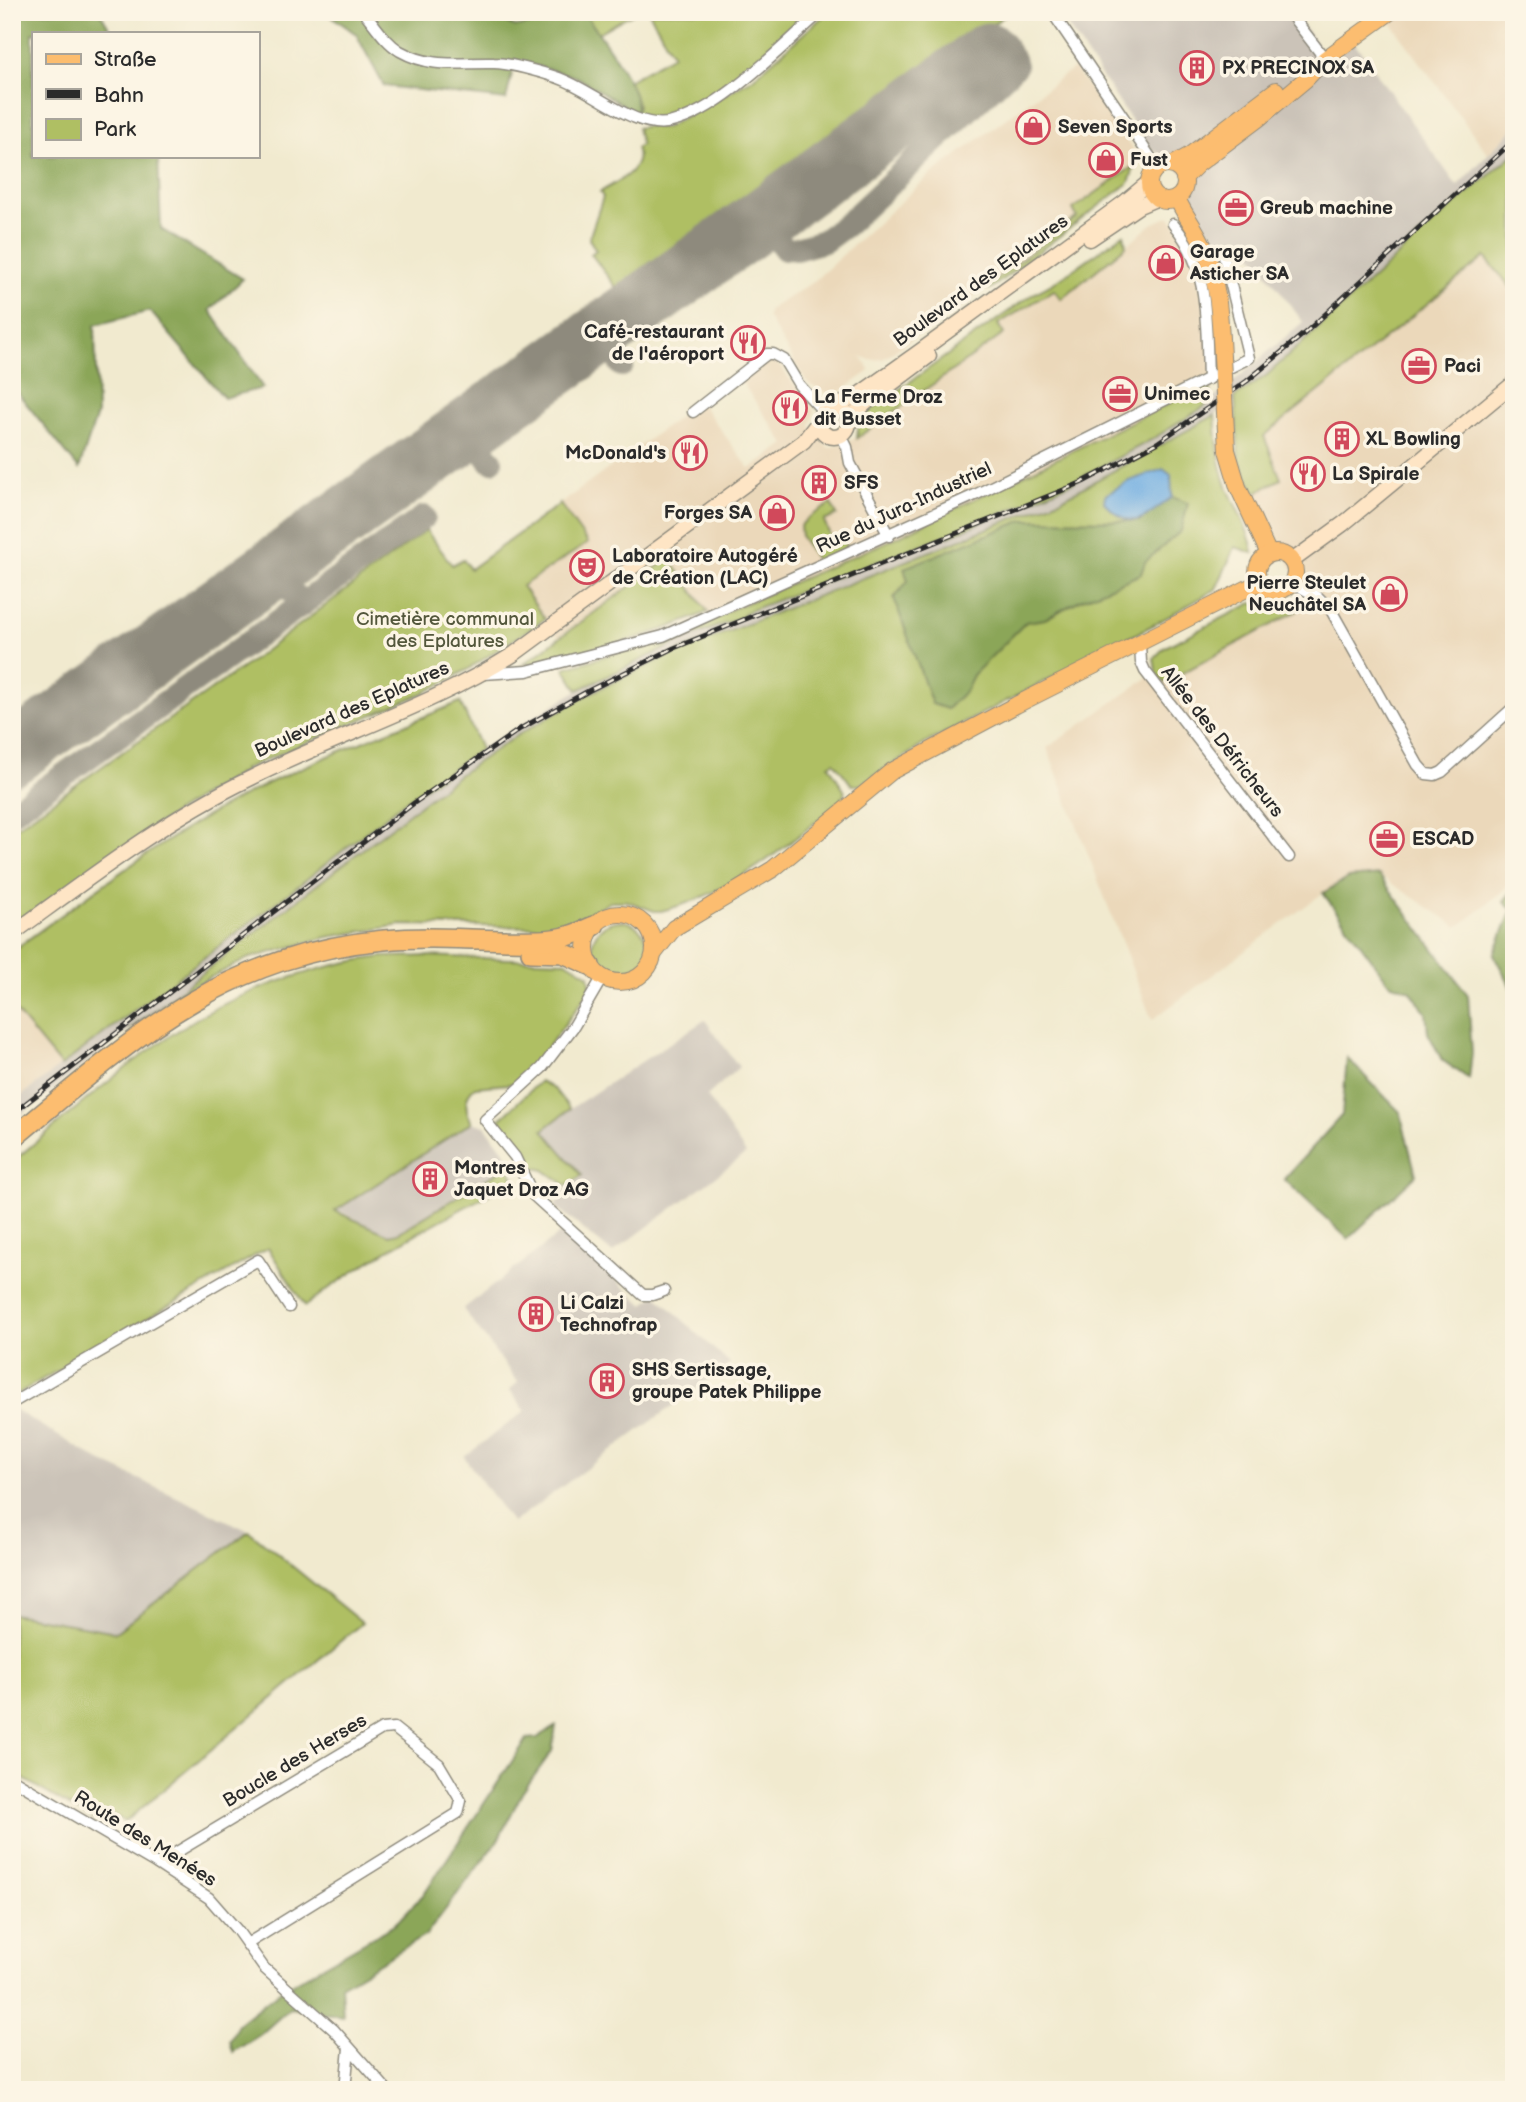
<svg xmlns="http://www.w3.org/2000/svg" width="1526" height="2102" viewBox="0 0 1526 2102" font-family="'Balsamiq Sans',sans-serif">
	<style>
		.built { fill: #ebd8ba }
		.industrial { fill: #cbc3b8 }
		.green { fill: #afbf63; stroke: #6d7547; stroke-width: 2 }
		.forest { fill: #8ba659; stroke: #5b6842; stroke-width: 2 }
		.water { fill: #70ade2; stroke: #4e6c86; stroke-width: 2 }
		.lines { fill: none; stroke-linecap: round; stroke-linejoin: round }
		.taxiway { stroke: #8e8a7d; stroke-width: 24 }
		.runway { stroke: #8e8a7d; stroke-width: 61 }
		.street-casing { stroke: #8e8a7d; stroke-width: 13 }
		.secondary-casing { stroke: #8e8a7d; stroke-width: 17 }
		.primary-casing { stroke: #8e8a7d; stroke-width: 18 }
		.highway-casing { stroke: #8e8a7d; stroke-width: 22 }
		.street { stroke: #fff; stroke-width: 10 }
		.secondary { stroke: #fee5c5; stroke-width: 14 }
		.primary { stroke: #fcbd6f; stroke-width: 16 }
		.highway { stroke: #fcbd6f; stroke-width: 19 }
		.rail-casing { stroke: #2b2b2b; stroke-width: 5 }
		.rail { stroke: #fcf5e5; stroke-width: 2.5; stroke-dasharray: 8; stroke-linecap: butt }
		.primary-bridge-casing { stroke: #8e8a7d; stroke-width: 18; stroke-linecap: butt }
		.primary-bridge { stroke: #fcbd6f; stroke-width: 16 }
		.labels { text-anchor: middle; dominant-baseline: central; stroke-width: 7; stroke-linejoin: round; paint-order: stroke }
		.poi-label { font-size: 19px; font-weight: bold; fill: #2b2b2b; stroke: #fcf5e5; text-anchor: start }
		.street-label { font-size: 19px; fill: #2b2b2b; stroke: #fcf5e5 }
		.park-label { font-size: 19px; fill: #53573c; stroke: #fcf5e5 }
	</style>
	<rect width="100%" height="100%" fill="#fcf5e5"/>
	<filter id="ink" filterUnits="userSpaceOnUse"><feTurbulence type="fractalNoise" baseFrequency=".0143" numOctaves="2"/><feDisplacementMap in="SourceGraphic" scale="14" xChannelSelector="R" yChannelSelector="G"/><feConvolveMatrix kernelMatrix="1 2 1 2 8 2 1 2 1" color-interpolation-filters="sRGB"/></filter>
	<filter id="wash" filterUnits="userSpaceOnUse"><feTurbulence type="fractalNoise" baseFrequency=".00686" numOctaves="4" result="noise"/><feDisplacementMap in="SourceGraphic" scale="28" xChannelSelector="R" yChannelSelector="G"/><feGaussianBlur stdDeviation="1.57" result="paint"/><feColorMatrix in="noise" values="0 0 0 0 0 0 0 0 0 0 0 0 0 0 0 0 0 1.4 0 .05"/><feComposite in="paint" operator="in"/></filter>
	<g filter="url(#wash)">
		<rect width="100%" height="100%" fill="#f1eacf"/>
		<g class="built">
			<polygon points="1383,12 1514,12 1514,128 1488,154"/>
			<polygon points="1074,68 1141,160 1073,209 1077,216 966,302 883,359 870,360 861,356 870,371 846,388 837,394 820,391 806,381 767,316 769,310 813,282 929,176"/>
			<polygon points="1169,216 1186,238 1197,259 1214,382 895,538 712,618 669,558 558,637 521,586 587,543 560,504 700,402 750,469 785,444 741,381 766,363 777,362 814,411 810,426 829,448 857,438 1004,334 998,325 1054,290 1061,299 1152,224"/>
			<polygon points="1485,257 1514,291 1514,882 1458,927 1379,875 1348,878 1323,893 1152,1020 1047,748 1156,672 1164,683 1309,604 1255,493 1281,478 1264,436"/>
			<polygon points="12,1007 61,1066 12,1103"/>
		</g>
		<g class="industrial">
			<polygon points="1058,12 1293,12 1321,50 1347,32 1457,186 1514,128 1514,154 1438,219 1267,375 1215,415 1062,499 670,655 591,693 516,736 460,774 408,814 210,966 12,1122 12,1103 293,890 404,801 481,749 578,690 688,638 742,617 746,612 946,534 948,537 1069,484 1151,440 1204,407 1303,322 1247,247 1219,264 1199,218 1184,197 1188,178 1173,162 1150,148"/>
			<polygon points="705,1020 739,1067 707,1096 746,1154 612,1253 555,1206 567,1186 582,1175 542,1130 570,1109"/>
			<polygon points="472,1122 485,1126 507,1155 508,1166 398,1233 389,1235 340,1211 333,1212"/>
			<polygon points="562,1232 644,1305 656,1295 730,1364 512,1523 464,1457 525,1411 510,1390 518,1382 463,1309"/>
			<polygon points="12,1408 100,1461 249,1531 116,1632 12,1614"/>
		</g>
		<g class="green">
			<polygon points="584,12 635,12 598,33"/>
			<path d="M649,12H818C782,42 717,106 673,118C660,121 647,118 636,113L638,105L628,81L673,55Z"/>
			<path d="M828,12H1010L619,291L591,254L596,250L589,239L603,197L600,192C616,182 645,171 636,148L641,145L637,128L646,126L665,128L752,79Z"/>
			<polygon points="1514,154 1514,291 1485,257 1264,436 1281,479 1255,493 1239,460 1235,397 1267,375 1438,219"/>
			<polygon points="1135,165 1129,183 990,289 984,288 1077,217 1073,209"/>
			<polygon points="1124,234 1126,246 1061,299 1054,290 998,324 1004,334 857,438 858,428 869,411 1033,294 1052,284"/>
			<polygon points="1210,383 1211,400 1204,407 1151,440 1069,484 947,537 946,535 746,612 742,617 688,638 578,690 564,668 666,638 895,538"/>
			<path d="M1215,415C1217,439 1218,462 1227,486C1235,507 1250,530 1253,553L1235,547L1216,589L1155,624L929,741L860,785H852L834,762L829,765L845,792L841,801C786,847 732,894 661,911H654L627,901H612L572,922L555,927L401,925L328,937L247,959L181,992L129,1030L460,774L516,736L591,693L670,655L1062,499Z"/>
			<path d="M560,504L588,543L522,586L545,619L467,670L424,693L244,769L245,771C162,816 88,874 12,928V830L246,665L426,530L452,565L463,559L470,569Z"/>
			<polygon points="831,504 837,515 824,521 834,545 844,541 847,548 822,560 816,560 801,537 800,526 808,518"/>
			<path d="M669,558L708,612C648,638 587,654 522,665Z"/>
			<polygon points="1298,600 1310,604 1164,683 1156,672 1154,658 1165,647 1252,603 1278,604"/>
			<path d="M460,702L481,749L405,801L293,890L61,1066L12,1007V951C90,895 167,834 253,791C320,757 391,731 460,702Z"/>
			<circle cx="620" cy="949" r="28"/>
			<path d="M425,956L566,961L589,975L591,989L521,1083L475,1087C463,1096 465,1111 472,1122L335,1211L389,1235L398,1233L508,1166L515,1180C444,1219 369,1256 305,1306L268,1248L12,1397V1162C73,1112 133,1056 201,1016C248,989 328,962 382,957C396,956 411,957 425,956Z"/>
			<polygon points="540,1081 555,1090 570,1109 543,1130 582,1175 567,1186 544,1170 532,1167 523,1160 518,1148 498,1121"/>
			<polygon points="249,1531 362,1623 125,1822 108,1811 99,1824 12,1772 12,1614 116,1632"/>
		</g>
		<g class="forest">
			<polygon points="12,12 100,12 112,33 33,33 33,156 158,156 161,229 243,279 210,310 263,388 224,398 150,311 95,325 97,414 79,469 12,386"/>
			<path d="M326,12H487L515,27L538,23L531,12H584C598,34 642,88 636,113L576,77L515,60L506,100L384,86L356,34Z"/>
			<polygon points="1172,497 1188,503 1181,531 1145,562 1141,574 1080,600 1045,619 1026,622 973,675 966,690 947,709 932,704 894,598 908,581 904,568 1024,520 1139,521"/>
			<polygon points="1379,875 1468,995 1472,1053 1469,1079 1442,1060 1428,1033 1426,1013 1410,990 1389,983 1323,893 1348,878"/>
			<polygon points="1514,887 1514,990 1513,991 1494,955 1512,910 1504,902"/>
			<polygon points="1347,1058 1400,1112 1416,1175 1348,1239 1284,1179 1342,1115"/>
			<polygon points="556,1726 552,1751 522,1793 498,1840 426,1935 341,1986 343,2016 290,2008 261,2034 233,2052 230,2041 238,2024 281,1990 394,1925 423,1895 527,1739 537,1738"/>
		</g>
		<path class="water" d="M1163,469L1171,475L1172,497C1143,518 1134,534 1104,502L1105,495L1129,481Z"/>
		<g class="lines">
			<g class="taxiway">
				<polyline points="762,219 785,249"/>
				<polyline points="796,249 824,241 847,224 1015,66 1013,59 1004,48 988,53"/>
				<polyline points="599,333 622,365"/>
				<polyline points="466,429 491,461"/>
				<polyline points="274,567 302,605"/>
				<polyline points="12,812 424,517"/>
			</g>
			<polyline class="runway" points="12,755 762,219 988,53"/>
		</g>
	</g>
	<g filter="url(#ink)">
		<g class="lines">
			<g class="street-casing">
				<g id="street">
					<path d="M364,12C375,25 385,42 400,51C432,69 459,62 494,63C509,63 541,72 556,77C592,88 635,132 672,122C722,110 782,46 821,12"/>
					<polyline points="1052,12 1157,167"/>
					<polyline points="1289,12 1325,59"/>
					<path d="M1173,224C1210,266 1206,327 1208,379"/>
					<polyline points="693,412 767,354 773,354 784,360 799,385 823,411"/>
					<polyline points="841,435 847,447 850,463 889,536"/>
					<polyline points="1292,583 1317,596 1331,610 1418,765 1426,774 1435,775 1442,772 1514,707"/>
					<polyline points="1140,644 1141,662 1145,671 1289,857"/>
					<polyline points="483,674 527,671 663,636 975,495 1249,358 1224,257"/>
					<polyline points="602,978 574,1026 542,1068 485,1120 515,1157 533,1195 643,1295 652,1295 664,1291"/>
					<polyline points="12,1403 258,1260 289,1307"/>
					<polyline points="12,1779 157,1864 209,1898 237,1930 264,1968 334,2030 387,2090"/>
					<polyline points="157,1864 382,1729 394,1728 439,1764 461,1801 458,1813 247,1944"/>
					<polyline points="345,2090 349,2048"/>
				</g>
			</g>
			<g class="secondary-casing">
				<g id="secondary">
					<polyline points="1090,239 1139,206 1158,198"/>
					<polyline points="835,407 857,396 919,352 1125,202 1149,182"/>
					<circle cx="834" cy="422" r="15"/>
					<polyline points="848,420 866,403 929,356"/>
					<polyline points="1292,561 1343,524 1514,383"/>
					<path d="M12,934C88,879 164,820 249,779C337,735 430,707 514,654L804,441L819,421"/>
				</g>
			</g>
			<g class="primary-casing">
				<g id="primary">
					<circle cx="1167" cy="183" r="18"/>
					<polyline points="1172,165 1190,155 1276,90"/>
					<polyline points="1184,178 1198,164 1258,119 1306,79 1325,59 1390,12"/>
					<path d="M1177,198C1184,215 1196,228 1203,245C1219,281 1220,319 1222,357"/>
					<polyline points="1227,450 1238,487 1269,554"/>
					<circle cx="1276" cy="572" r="19"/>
					<circle cx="620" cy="948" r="34"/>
					<polyline points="655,952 674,928 773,869 892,771 1016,705 1260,582"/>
				</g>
			</g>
			<g class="highway-casing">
				<g id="highway">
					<polyline points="531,952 563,953 590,965"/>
					<path d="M12,1139C131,1040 222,955 384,940C425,936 465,939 506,940C525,940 546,942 564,937C574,935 584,930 594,926"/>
				</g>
			</g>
			<use href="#street" class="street"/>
			<use href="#secondary" class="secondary"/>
			<use href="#primary" class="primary"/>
			<use href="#highway" class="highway"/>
			<g class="rail-casing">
				<polyline id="rail" points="12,1114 414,803 520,729 590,690 674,648 1083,482 1157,443 1247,381 1306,332 1514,140"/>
			</g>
			<use href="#rail" class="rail"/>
			<g class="primary-bridge-casing">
				<polyline id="primary-bridge" points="1222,357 1227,450"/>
			</g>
			<use href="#primary-bridge" class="primary-bridge"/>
		</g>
	</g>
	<defs>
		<g id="building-ring" transform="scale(1.75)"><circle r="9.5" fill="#fcf5e5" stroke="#d1495b" stroke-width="1.5"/><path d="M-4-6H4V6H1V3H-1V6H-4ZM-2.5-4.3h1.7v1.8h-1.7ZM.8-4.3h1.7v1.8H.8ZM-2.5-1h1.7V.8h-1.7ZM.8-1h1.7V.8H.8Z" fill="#d1495b"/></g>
		<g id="shop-ring" transform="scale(1.75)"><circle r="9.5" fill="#fcf5e5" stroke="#d1495b" stroke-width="1.5"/><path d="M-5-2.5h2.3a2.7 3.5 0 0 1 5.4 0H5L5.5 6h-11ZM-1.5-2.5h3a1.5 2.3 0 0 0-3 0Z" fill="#d1495b"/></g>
		<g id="office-ring" transform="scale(1.75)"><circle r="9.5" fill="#fcf5e5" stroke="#d1495b" stroke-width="1.5"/><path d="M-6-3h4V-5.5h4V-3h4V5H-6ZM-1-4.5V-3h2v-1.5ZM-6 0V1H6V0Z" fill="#d1495b"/></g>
		<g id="restaurant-ring" transform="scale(1.75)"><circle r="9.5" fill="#fcf5e5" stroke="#d1495b" stroke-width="1.5"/><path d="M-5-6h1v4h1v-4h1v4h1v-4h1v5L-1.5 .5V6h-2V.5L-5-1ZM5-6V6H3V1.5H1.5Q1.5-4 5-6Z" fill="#d1495b"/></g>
		<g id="theatre-ring" transform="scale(1.75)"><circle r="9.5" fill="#fcf5e5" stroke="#d1495b" stroke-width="1.5"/><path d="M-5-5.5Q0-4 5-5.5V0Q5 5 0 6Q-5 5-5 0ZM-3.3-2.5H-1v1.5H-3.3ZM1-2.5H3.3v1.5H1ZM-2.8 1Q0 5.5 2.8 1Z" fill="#d1495b"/></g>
	</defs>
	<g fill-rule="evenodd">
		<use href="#building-ring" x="1197" y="68"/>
		<use href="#shop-ring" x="1033" y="127"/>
		<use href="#shop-ring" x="1106" y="160"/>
		<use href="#office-ring" x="1236" y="208"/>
		<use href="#shop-ring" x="1166" y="263"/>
		<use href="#restaurant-ring" x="748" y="343"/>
		<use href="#office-ring" x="1419" y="366"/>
		<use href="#office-ring" x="1120" y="394"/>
		<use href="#restaurant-ring" x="790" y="408"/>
		<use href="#building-ring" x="1342" y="439"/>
		<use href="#restaurant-ring" x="690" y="453"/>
		<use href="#restaurant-ring" x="1308" y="474"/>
		<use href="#building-ring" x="819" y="483"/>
		<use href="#shop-ring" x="777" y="513"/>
		<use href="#theatre-ring" x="587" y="567"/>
		<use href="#shop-ring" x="1390" y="594"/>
		<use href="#office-ring" x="1387" y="839"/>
		<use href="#building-ring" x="430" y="1179"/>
		<use href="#building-ring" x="536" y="1314"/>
		<use href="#building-ring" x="607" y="1381"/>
	</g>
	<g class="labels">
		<g class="poi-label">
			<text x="1222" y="68">PX PRECINOX SA</text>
			<text x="1058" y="127">Seven Sports</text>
			<text x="1130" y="160">Fust</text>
			<text x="1260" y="208">Greub machine</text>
			<text x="1190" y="252">Garage<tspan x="1190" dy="22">Asticher SA</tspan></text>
			<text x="724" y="332" text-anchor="end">Café-restaurant<tspan x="724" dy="22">de l'aéroport</tspan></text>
			<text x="1444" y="366">Paci</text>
			<text x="1144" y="394">Unimec</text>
			<text x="814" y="397">La Ferme Droz<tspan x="814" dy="22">dit Busset</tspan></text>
			<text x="1366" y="439">XL Bowling</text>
			<text x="666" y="453" text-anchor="end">McDonald's</text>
			<text x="1332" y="474">La Spirale</text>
			<text x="844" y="483">SFS</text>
			<text x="752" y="513" text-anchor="end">Forges SA</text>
			<text x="612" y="556">Laboratoire Autogéré<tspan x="612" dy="22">de Création (LAC)</tspan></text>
			<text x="1366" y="583" text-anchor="end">Pierre Steulet<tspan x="1366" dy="22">Neuchâtel SA</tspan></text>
			<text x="1412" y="839">ESCAD</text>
			<text x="454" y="1168">Montres<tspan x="454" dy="22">Jaquet Droz AG</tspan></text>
			<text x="560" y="1303">Li Calzi<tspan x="560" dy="22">Technofrap</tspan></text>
			<text x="632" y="1370">SHS Sertissage,<tspan x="632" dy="22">groupe Patek Philippe</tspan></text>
		</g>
		<g class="street-label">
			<text transform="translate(981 281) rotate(-36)">Boulevard des Eplatures</text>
			<text transform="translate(904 508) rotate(-25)">Rue du Jura-Industriel</text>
			<text transform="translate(352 710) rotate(-24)">Boulevard des Eplatures</text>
			<text transform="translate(1222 742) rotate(52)">Allée des Défricheurs</text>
			<text transform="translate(295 1761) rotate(-31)">Boucle des Herses</text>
			<text transform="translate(145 1839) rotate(32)">Route des Menées</text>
		</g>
		<g class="park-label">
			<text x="445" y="619">Cimetière communal<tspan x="445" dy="22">des Eplatures</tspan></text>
		</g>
	</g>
	<rect width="1526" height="2102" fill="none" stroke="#fcf5e5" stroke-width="42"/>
	<rect x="32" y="32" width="228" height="126" fill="#fcf5e5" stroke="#a8a49b" stroke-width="2"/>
	<rect x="46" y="54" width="35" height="10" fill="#fcbd6f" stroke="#a8a49b" stroke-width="2"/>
	<text x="94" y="66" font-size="21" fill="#2b2b2b">Straße</text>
	<rect x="46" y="89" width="35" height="10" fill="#2b2b2b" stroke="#a8a49b" stroke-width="2"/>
	<text x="94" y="102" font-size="21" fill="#2b2b2b">Bahn</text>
	<rect x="46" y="119" width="35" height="21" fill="#afbf63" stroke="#a8a49b" stroke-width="2"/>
	<text x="94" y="136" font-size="21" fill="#2b2b2b">Park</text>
</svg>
